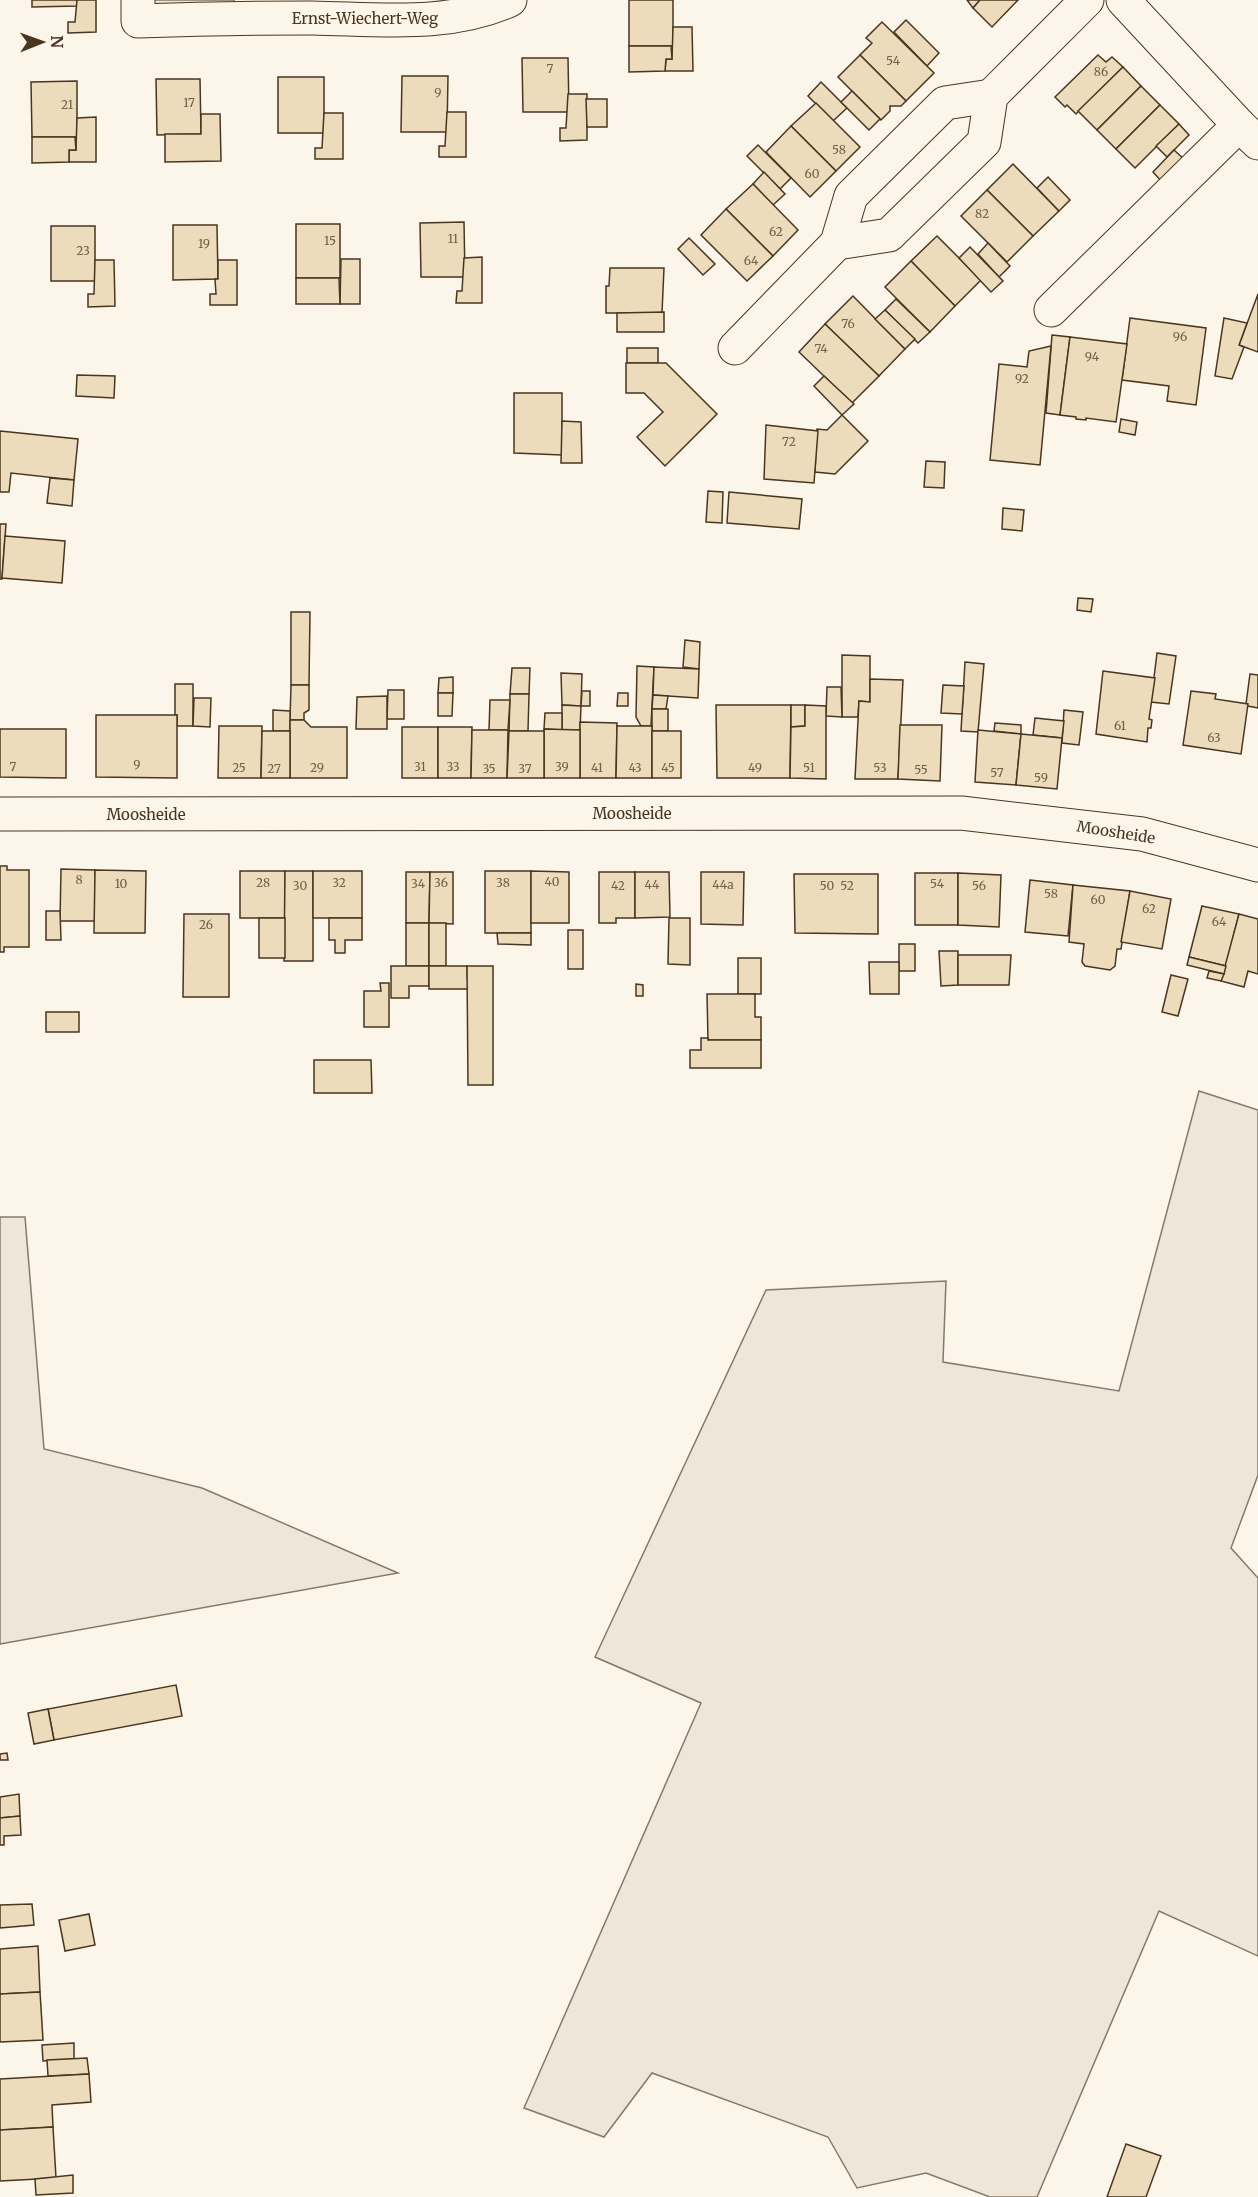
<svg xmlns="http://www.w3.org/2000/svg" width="1258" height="2197" viewBox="0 0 1258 2197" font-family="Merriweather,serif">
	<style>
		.green { fill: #ede6d9; stroke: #887966; stroke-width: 1.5 }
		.parking { fill: #ede7d9; stroke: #887966; stroke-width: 1.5 }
		.building { fill: #ecdcbc; stroke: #4a3520; stroke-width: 1.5 }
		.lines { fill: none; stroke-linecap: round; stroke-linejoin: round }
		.minor-casing { stroke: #4a3520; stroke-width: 35 }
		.minor { stroke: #fbf6e9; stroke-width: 33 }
		.labels { text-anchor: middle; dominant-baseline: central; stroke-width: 4.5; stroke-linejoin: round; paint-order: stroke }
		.number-label { font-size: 12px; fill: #725f47 }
		.street-label { font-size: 15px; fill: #4a3520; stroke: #fbf6e9 }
	</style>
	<rect width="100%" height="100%" fill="#fbf6e9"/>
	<g class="green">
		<polygon points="1199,1091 1258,1110 1258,1475 1231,1548 1258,1578 1258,1956 1159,1911 1037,2197 990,2197 926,2173 857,2188 828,2137 652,2073 604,2137 524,2108 701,1703 595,1657 766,1290 946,1281 943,1362 1119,1391"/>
		<polygon points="0,1217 25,1217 44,1449 202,1488 398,1573 0,1644"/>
	</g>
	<polygon class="parking" points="151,0 234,0 234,5 151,6"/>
	<g class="building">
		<polygon points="32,0 77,0 77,6 32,7"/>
		<polygon points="77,0 96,0 96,32 68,33 68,22 75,22"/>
		<rect x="629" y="0" width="44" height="46"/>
		<polygon points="967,0 980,0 973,8"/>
		<polygon points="980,0 1018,0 992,27 973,8"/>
		<polygon points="906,20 939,53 927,66 894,32"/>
		<polygon points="882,22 934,73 906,101 860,55 872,43 866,38"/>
		<polygon points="673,27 692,27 693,71 665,71 666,59 672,59"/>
		<polygon points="629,46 671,46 672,59 666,59 665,71 629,72"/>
		<polygon points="860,55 906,101 901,106 890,106 890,111 881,120 838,77"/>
		<polygon points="1098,55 1106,62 1112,57 1123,67 1076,114 1067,105 1065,107 1055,97"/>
		<polygon points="522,58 568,58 569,112 523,112"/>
		<polygon points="1123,67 1141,86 1097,130 1078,111"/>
		<polygon points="402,76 448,76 447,132 401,132"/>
		<rect x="278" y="77" width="46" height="56"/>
		<polygon points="156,79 200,79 201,134 157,135"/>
		<polygon points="77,81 77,137 32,137 31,82"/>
		<polygon points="821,82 847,108 833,121 808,96"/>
		<polygon points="1141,86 1160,105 1116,149 1097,130"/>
		<polygon points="852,91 880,119 869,130 841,102"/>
		<polygon points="568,94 587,94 587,140 560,141 560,128 566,128"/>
		<polygon points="586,99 607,99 607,127 587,127"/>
		<polygon points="816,103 860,147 836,171 791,126"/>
		<polygon points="1160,105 1179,124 1135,168 1116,149"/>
		<polygon points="447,112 466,112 466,157 439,157 439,146 445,146"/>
		<polygon points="324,113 343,113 343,159 315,159 315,148 322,148"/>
		<polygon points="201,114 220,114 221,161 165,162 165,134 201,134"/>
		<polygon points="96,117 96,162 69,162 69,150 76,150 77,118"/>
		<polygon points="1179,124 1189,135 1167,157 1156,146"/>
		<polygon points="791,126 836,171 810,197 766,152"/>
		<polygon points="32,137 75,137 76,150 69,150 69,162 32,163"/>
		<polygon points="758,145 791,178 780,189 747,156"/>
		<polygon points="1174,150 1186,161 1163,183 1153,172"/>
		<polygon points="1013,164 1059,211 1033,236 987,190"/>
		<polygon points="764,172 785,194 773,205 753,184"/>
		<polygon points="1048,177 1070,200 1059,211 1037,188"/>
		<polygon points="753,184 798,230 773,256 726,209"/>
		<polygon points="987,190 1033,236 1007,262 961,216"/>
		<polygon points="726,209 773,256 747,281 701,235"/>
		<polygon points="464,222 465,277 421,277 420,223"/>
		<rect x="296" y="224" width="44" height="54"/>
		<polygon points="173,225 217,225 218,279 173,280"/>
		<rect x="51" y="226" width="44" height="55"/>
		<polygon points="937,236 981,280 955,306 911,261"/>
		<polygon points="689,238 715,264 703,275 678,249"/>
		<polygon points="988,243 1010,266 999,277 978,254"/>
		<polygon points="970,247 1003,281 991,292 959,258"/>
		<polygon points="482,257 482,303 456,303 457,291 462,291 464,258"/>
		<polygon points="341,259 360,259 360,304 340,304"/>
		<polygon points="95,260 114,260 115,306 88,307 88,294 94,294"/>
		<polygon points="218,260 237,260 237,305 210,305 210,294 216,294 215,279 218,279"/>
		<polygon points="911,261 955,306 930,332 885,287"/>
		<polygon points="610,268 664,268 662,313 606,313 606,286 609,286"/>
		<polygon points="296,278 339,278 340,304 296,304"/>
		<polygon points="1258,294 1258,352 1239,345"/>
		<polygon points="853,296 905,349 879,376 825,324"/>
		<polygon points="896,299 930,332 918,343 885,310"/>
		<polygon points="885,310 915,339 905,349 875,319"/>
		<polygon points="664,312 664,332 617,332 617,313"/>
		<polygon points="1130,318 1206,328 1196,405 1167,401 1169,386 1122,380"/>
		<polygon points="1224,318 1247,323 1239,345 1244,347 1232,379 1215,376"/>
		<polygon points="825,324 879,376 852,403 799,352"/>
		<polygon points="1052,335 1070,337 1060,415 1046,413"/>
		<polygon points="1070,337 1127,344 1116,422 1086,418 1086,420 1076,419 1076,417 1060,415"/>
		<polygon points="1051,346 1040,465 990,460 999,364 1027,367 1029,351"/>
		<rect x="627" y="348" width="31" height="15"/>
		<polygon points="626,363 666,363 717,414 665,466 637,437 663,412 644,393 626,393"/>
		<polygon points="77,375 115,376 114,398 76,396"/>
		<polygon points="824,376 854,404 842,415 814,386"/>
		<polygon points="514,393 562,393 562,455 514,453"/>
		<polygon points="842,415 868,441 835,474 815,472 817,429 827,430"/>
		<polygon points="1121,419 1137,422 1135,435 1119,432"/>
		<polygon points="562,421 581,422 582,463 561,463"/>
		<polygon points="766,425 818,431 814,483 764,479"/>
		<polygon points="0,431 78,439 74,480 11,473 9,492 0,492"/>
		<polygon points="926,461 945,462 944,488 924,487"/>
		<polygon points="50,478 74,480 72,506 47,503"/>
		<polygon points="708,491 723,492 722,523 706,522"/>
		<polygon points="729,492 802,499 799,529 727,523"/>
		<polygon points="1003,508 1024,510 1022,531 1002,529"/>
		<polygon points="0,524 6,524 2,579 0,579"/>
		<polygon points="5,536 65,541 62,583 2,578"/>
		<polygon points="1078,598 1093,599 1091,612 1077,610"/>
		<polygon points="291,612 310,612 309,685 291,685"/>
		<polygon points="685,640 700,642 699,669 683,667"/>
		<polygon points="1157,653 1176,656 1169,704 1151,702"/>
		<polygon points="842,655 870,656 870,702 859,701 858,717 842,717"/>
		<polygon points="965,662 984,664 978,732 961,731"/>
		<polygon points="637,666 654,667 651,726 641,726 636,717"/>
		<polygon points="654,667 699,669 698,698 653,695"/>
		<polygon points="512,668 530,668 529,694 510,694"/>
		<polygon points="1103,671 1155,678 1149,719 1152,720 1151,728 1148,728 1147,742 1096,734"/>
		<polygon points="561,673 582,674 581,706 562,705"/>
		<polygon points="1250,674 1258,675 1258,708 1248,706 1246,704"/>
		<polygon points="453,677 453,693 438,693 439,678"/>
		<polygon points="870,679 903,680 898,779 855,779 859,701 870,702"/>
		<polygon points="175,684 193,684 193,726 177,726 177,715 175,715"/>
		<polygon points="291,685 309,685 309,710 304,713 304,720 290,720"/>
		<polygon points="943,685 964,686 962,714 941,713"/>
		<polygon points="827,687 841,687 842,717 826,716"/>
		<polygon points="388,690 404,690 404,719 387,719"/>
		<polygon points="582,691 590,691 590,706 581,706"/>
		<polygon points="1191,691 1216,694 1215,699 1248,704 1241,754 1183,745"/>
		<polygon points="438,693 453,693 452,716 438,716"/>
		<polygon points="618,693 628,693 628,706 617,706"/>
		<polygon points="510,694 529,694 528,731 509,731"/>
		<polygon points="653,695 668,696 666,709 652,709"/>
		<polygon points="387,696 387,729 356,729 357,697"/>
		<polygon points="194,698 211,698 210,727 193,726"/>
		<polygon points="490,700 510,700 508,730 489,730"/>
		<polygon points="562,705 581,706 580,730 562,730"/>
		<polygon points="716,705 791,705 790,778 717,778"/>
		<polygon points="791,705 805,705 805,726 791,727"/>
		<polygon points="805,705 826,706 826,779 790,778 791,727 805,726"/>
		<rect x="652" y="709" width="16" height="22"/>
		<polygon points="273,710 290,711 290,731 273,731"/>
		<polygon points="1064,710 1083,712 1079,745 1062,743"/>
		<polygon points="545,713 562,713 562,730 544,729"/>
		<polygon points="96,715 177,715 177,778 96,777"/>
		<polygon points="1035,718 1064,721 1062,738 1033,735"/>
		<polygon points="290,720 304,720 311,727 347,727 347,778 290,778"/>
		<polygon points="580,722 617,723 616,778 580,778"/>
		<polygon points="995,723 1021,725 1021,734 994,731"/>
		<polygon points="900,725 942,725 940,781 898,779"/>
		<polygon points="219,726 262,726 261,778 218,778"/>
		<polygon points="617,726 652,726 652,778 616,778"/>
		<rect x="402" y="727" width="36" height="51"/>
		<polygon points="438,727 472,727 471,778 438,778"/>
		<polygon points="0,729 66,729 66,778 0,777"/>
		<polygon points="544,729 580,730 580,778 544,778"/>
		<polygon points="472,730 508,730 507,778 471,778"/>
		<polygon points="978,730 1021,734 1016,785 975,782"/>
		<polygon points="262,731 290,731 290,778 261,778"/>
		<polygon points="509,731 544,731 544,778 507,778"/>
		<rect x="652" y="731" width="29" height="47"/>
		<polygon points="1021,734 1062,738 1057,789 1016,785"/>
		<polygon points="0,866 7,866 7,870 29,870 29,947 4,947 4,952 0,952"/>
		<polygon points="61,869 95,870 95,921 60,921"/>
		<polygon points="95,870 146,871 145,933 94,933"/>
		<rect x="240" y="871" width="45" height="47"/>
		<polygon points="285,871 313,871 313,961 284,961"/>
		<rect x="313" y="871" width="49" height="47"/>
		<rect x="485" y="871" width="46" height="62"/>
		<polygon points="531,871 569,872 569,923 531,923"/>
		<polygon points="406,872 430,872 429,923 406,923"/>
		<polygon points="430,872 453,872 453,924 429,923"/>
		<polygon points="599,872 635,872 635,918 616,918 616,923 599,923"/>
		<polygon points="635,872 669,872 670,917 635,918"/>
		<polygon points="701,872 744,872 743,925 701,924"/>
		<rect x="915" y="873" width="43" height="52"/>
		<polygon points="958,873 1001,875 999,927 958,925"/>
		<polygon points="794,874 878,874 878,934 795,933"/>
		<polygon points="1030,880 1073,885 1068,936 1025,932"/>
		<polygon points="1073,885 1130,891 1121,949 1117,949 1115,966 1110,970 1085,966 1082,962 1084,944 1069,942"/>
		<polygon points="1130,891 1171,899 1162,949 1121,942"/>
		<polygon points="1202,906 1239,914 1226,966 1189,957"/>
		<polygon points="46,911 60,911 61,940 46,940"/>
		<polygon points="184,914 229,914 229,997 183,997"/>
		<polygon points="1239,914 1258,919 1258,974 1248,971 1244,987 1221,981"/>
		<rect x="259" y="918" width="26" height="40"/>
		<polygon points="329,918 362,918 362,940 345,940 345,953 335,953 335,940 329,940"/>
		<polygon points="669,918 690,918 690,965 668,964"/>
		<rect x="406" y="923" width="23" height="43"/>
		<rect x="429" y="923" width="17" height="43"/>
		<rect x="568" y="930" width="15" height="39"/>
		<polygon points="497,933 531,933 531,945 498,944"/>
		<rect x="899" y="944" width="16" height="27"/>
		<polygon points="939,951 958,951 958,985 941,986"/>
		<polygon points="958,955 1011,955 1009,985 958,985"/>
		<polygon points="1189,957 1226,966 1224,974 1187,965"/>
		<rect x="738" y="958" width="23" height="36"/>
		<polygon points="869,962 899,962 899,994 870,994"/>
		<polygon points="391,966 429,966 429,986 409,986 409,998 391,998"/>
		<polygon points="429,966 467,966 468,989 429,989"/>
		<polygon points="467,966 493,966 493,1085 468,1085"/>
		<polygon points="1209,971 1224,974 1221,981 1207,978"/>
		<polygon points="1171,975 1188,979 1178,1016 1162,1012"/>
		<polygon points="380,983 389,983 389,1027 364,1027 364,991 381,991"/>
		<polygon points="636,984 643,985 643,996 636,996"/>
		<polygon points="707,994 755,994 755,1017 761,1017 761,1040 708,1040"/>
		<rect x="46" y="1012" width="33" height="20"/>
		<polygon points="701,1038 708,1038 708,1040 761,1040 761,1068 690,1068 690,1050 701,1050"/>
		<polygon points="314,1060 371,1060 372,1093 314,1093"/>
		<polygon points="176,1685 182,1716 54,1740 48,1709"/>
		<polygon points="48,1709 54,1740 34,1744 28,1713"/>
		<polygon points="7,1753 8,1760 0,1760 0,1754"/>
		<polygon points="19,1794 20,1816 0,1818 0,1797"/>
		<polygon points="20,1816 21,1835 4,1836 4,1845 0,1845 0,1818"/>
		<polygon points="32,1904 34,1925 0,1928 0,1905"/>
		<polygon points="89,1914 95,1945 65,1951 59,1920"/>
		<polygon points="38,1946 40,1992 0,1994 0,1949"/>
		<polygon points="40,1992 43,2040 0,2042 0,1994"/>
		<polygon points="74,2043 74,2059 43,2061 42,2045"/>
		<polygon points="87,2058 89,2074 48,2076 47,2060"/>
		<polygon points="89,2074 91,2102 52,2105 53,2127 0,2130 0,2079"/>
		<polygon points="53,2127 56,2178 0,2181 0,2130"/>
		<polygon points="1126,2144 1161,2156 1146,2197 1107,2197"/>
		<polygon points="73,2175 73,2193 36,2195 35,2179"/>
	</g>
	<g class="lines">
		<g class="minor-casing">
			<g id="minor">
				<path d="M138,0V21C196,19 254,18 312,18C379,19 448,28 510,0"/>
				<polyline points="1123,0 1239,125 1258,143"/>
				<polyline points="837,243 889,235 984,142 991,96 1087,0"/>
				<polyline points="1051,310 1239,125"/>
				<polyline points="735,348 837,243 851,196 945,103 991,96"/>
				<polyline points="0,814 961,813 1142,834 1258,865"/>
			</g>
		</g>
		<use href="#minor" class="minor"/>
	</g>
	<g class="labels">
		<g class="number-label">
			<text x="893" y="60">54</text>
			<text x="550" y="68">7</text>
			<text x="1101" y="71">86</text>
			<text x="438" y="92">9</text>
			<text x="189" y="102">17</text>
			<text x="67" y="104">21</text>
			<text x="839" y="149">58</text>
			<text x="812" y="173">60</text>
			<text x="982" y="213">82</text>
			<text x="776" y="231">62</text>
			<text x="453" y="238">11</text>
			<text x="330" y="240">15</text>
			<text x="204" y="243">19</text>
			<text x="83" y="250">23</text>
			<text x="751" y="260">64</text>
			<text x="848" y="323">76</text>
			<text x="1180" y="336">96</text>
			<text x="821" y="348">74</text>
			<text x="1092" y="356">94</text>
			<text x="1022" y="378">92</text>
			<text x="789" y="441">72</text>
			<text x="1120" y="725">61</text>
			<text x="1214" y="737">63</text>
			<text x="137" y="764">9</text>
			<text x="13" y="766">7</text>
			<text x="420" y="766">31</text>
			<text x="453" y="766">33</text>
			<text x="562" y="766">39</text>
			<text x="239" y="767">25</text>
			<text x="317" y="767">29</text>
			<text x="597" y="767">41</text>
			<text x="635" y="767">43</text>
			<text x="668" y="767">45</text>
			<text x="755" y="767">49</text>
			<text x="809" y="767">51</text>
			<text x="880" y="767">53</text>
			<text x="274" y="768">27</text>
			<text x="489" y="768">35</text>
			<text x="525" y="768">37</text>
			<text x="921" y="769">55</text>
			<text x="997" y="772">57</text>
			<text x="1041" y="777">59</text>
			<text x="79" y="879">8</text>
			<text x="552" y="881">40</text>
			<text x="263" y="882">28</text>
			<text x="339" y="882">32</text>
			<text x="441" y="882">36</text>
			<text x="503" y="882">38</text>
			<text x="121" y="883">10</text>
			<text x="418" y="883">34</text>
			<text x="937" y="883">54</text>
			<text x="652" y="884">44</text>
			<text x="723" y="884">44a</text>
			<text x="300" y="885">30</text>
			<text x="618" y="885">42</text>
			<text x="827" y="885">50</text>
			<text x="847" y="885">52</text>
			<text x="979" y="885">56</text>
			<text x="1051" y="893">58</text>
			<text x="1098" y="899">60</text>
			<text x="1149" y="908">62</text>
			<text x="1219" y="921">64</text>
			<text x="206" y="924">26</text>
		</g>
		<g class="street-label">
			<text x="365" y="18">Ernst-Wiechert-Weg</text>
			<text x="632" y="813">Moosheide</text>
			<text x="146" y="814">Moosheide</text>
			<text transform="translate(1116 832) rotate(9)">Moosheide</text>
		</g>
	</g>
	<g transform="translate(42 42) rotate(89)" stroke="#fbf6e9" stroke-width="4.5" paint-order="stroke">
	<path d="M0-4.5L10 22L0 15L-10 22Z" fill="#4a3520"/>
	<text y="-9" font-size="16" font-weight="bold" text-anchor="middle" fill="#4a3520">N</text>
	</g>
</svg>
